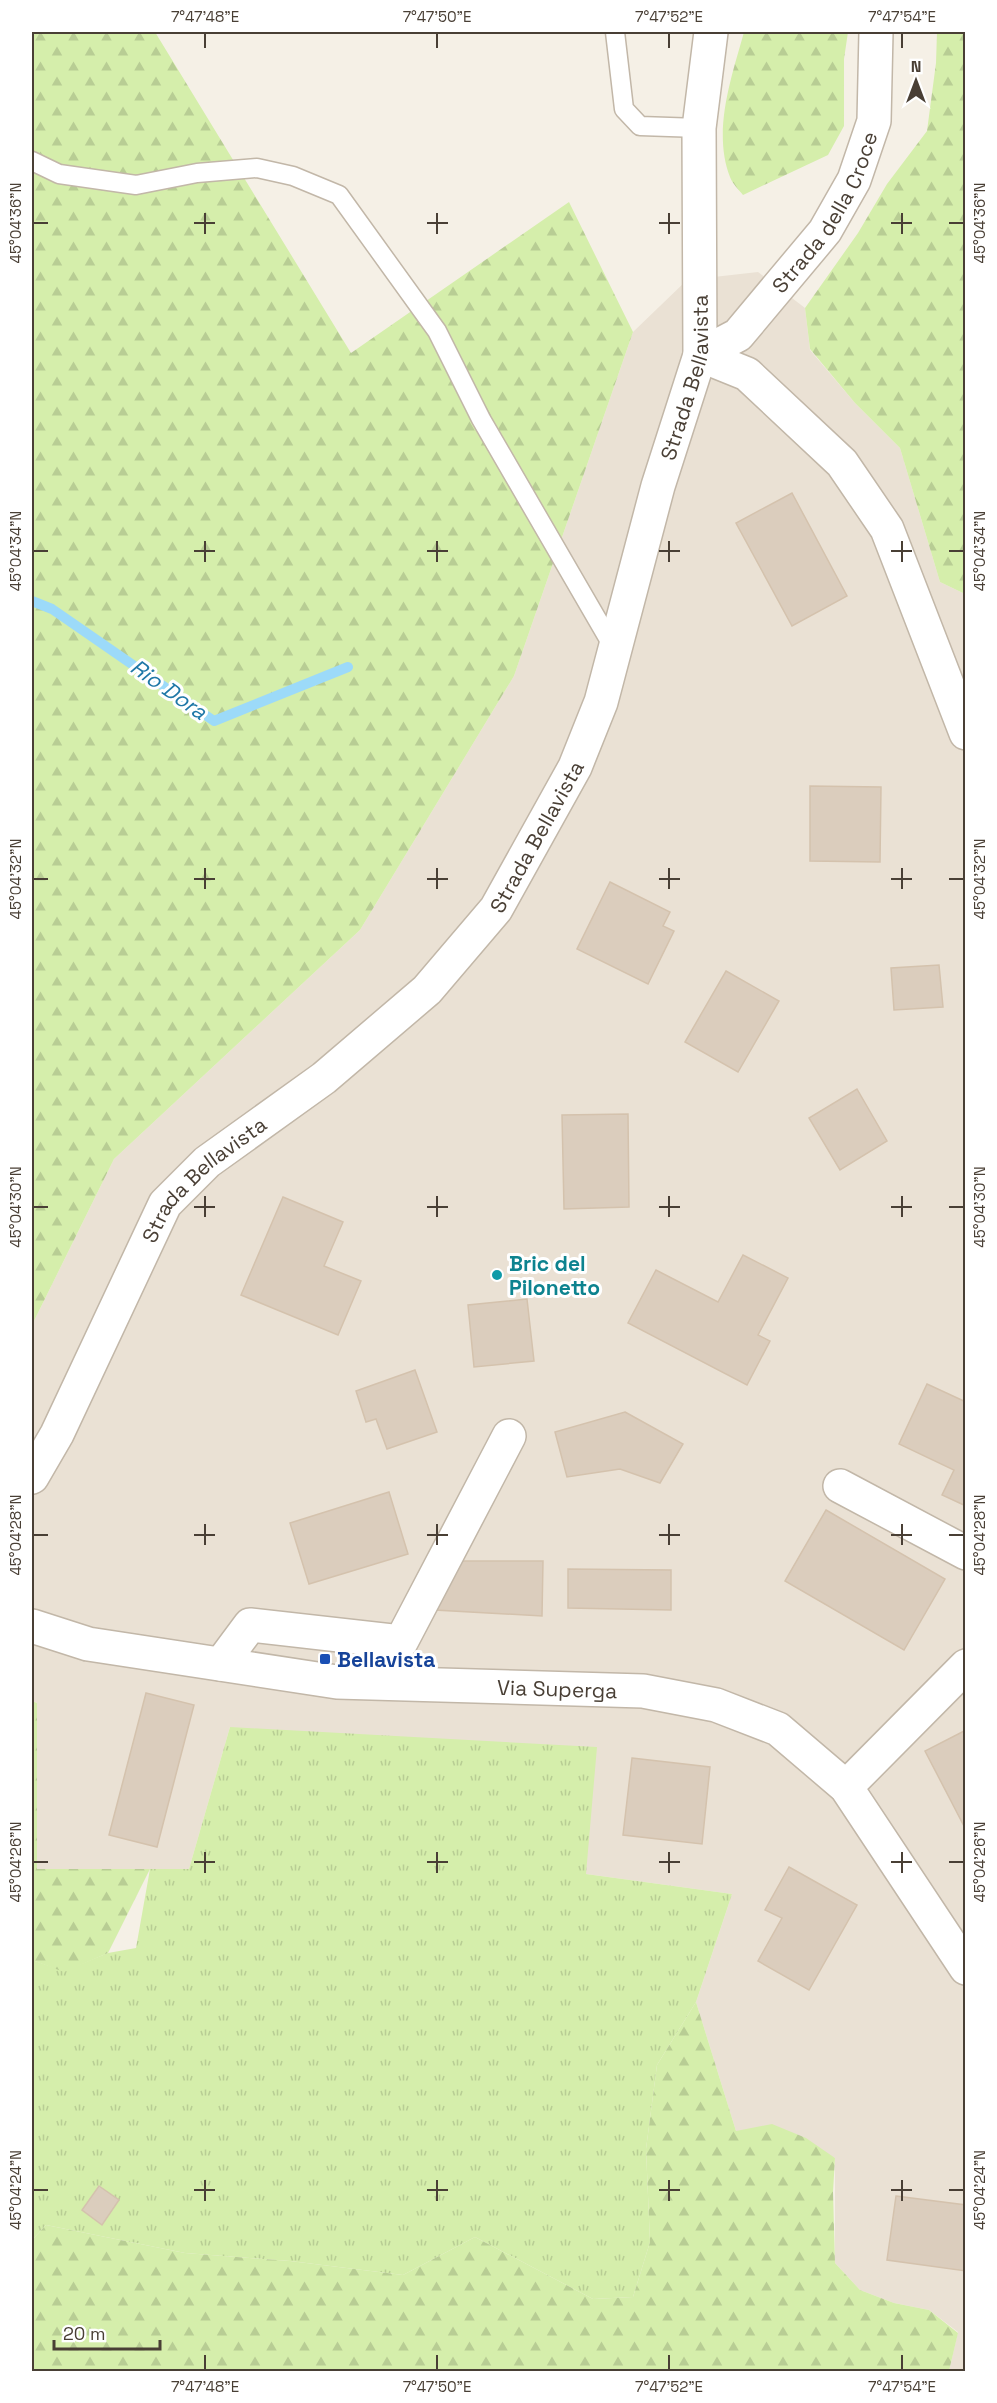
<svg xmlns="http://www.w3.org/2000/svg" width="997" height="2403" viewBox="0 0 997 2403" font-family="'Space Grotesk',sans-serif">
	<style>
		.residential { fill: #eae1d4 }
		.grass { fill: url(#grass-tufts) }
		.forest { fill: url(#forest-firs) }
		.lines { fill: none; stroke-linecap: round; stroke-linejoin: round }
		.stream { stroke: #9cdaf9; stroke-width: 10 }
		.building { fill: #dbcdbd; stroke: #d4c2ad; stroke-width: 1.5 }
		.service-casing { stroke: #c2b7a8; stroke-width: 21 }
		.minor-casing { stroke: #c2b7a8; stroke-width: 36 }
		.tertiary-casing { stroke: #c2b7a8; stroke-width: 36 }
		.service { stroke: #fff; stroke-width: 18 }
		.minor { stroke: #fff; stroke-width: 33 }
		.tertiary { stroke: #fff; stroke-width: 33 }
		.ticks { fill: none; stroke: #493f35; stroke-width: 2 }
		.culture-dot { fill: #0f9aa8; stroke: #fff; stroke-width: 2 }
		.transit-dot { fill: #1a4fb4; stroke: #fff; stroke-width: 2 }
		.labels { text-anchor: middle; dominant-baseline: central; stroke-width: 6; stroke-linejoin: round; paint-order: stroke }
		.street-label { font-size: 21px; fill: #493f35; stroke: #fff }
		.culture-label { font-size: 21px; font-weight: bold; fill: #0d838f; stroke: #fff; text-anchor: start }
		.transit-label { font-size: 21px; font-weight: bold; fill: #164399; stroke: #fff; text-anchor: start }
		.water-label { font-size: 22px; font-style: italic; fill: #1f78a7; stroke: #fff }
		.neatline { fill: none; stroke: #493f35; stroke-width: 2 }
		.ticks-label { font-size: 15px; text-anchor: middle; fill: #493f35 }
	</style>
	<defs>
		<pattern id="grass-tufts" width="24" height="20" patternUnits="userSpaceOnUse" patternTransform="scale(1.5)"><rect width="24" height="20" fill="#d5eeab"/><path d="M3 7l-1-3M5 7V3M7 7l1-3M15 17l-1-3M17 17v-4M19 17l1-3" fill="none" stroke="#b8cd94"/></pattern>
		<pattern id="forest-firs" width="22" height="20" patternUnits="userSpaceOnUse" patternTransform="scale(1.5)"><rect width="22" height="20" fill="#d5eeab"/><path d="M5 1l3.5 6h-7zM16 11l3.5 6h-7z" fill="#b8cd94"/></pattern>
	</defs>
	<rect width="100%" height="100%" fill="#f5f0e6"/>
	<polygon class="residential" points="758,272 805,308 810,350 855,403 900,448 940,582 965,594 965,2371 949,2371 958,2332 929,2310 894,2303 860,2290 835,2263 835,2158 736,2131 696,2002 732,1894 586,1874 230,1727 189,1869 37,1869 37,1703 32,1701 32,1325 114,1159 360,930 514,676 633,332 687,280"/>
	<polygon class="grass" points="230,1727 597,1747 586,1874 732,1894 696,2002 657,2065 646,2149 650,2242 633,2297 593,2299 475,2237 403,2275 290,2261 185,2253 46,2225 32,2240 32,1960 64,1971 108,1953 136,1948 150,1869 189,1869"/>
	<g class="forest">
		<polygon points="32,32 155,32 351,353 569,202 633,332 514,676 360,930 114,1159 32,1325"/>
		<path d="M744,32H848L844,59V126L828,155L743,195C739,190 732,183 730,177C712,131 732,76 744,32Z"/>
		<polygon points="937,32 965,32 965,594 940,582 900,448 855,403 810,349 805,308 858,233 887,184 927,131 936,63"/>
		<polygon points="32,1701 37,1703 37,1869 150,1869 108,1953 64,1972 32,1960"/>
		<polygon points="696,2002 736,2131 772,2124 806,2138 835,2158 833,2192 835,2263 860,2290 894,2303 929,2310 958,2333 949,2371 32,2371 32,2240 46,2225 185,2253 290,2261 403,2275 475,2237 593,2299 633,2297 650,2242 646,2149 657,2065"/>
	</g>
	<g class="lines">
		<polyline class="stream" points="32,601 52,609 214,721 348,667"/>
	</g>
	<g class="building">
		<polygon points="792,493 847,596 792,626 736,523"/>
		<polygon points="810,786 881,787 880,862 810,861"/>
		<polygon points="610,882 670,912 663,926 674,931 648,984 577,949"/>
		<polygon points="939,965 943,1007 894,1010 891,968"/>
		<polygon points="726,971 779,1001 738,1072 685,1042"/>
		<polygon points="857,1089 887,1141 840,1170 809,1118"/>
		<polygon points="628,1114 629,1207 564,1209 562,1115"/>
		<polygon points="283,1197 343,1222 324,1266 361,1281 338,1335 241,1295"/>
		<polygon points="743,1255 788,1278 758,1335 770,1341 747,1385 628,1323 656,1270 718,1302"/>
		<polygon points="527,1299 534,1361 474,1367 468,1305"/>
		<polygon points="415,1370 437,1432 387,1449 376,1419 366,1422 356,1391"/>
		<polygon points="927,1384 966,1402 966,1506 942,1495 954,1470 899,1444"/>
		<polygon points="625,1412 683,1444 660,1483 620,1469 567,1477 555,1432"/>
		<polygon points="389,1492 408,1554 309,1584 290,1523"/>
		<polygon points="826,1510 945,1579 904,1650 785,1581"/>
		<polygon points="461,1561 543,1561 542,1616 435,1610"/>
		<polygon points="568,1569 671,1570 671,1610 568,1608"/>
		<polygon points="146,1693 194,1705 157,1847 109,1835"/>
		<polygon points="966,1730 966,1830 925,1751"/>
		<polygon points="632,1758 710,1767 702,1844 623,1835"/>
		<polygon points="789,1867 857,1905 809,1990 758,1961 782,1918 765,1910"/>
		<polygon points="99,2186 119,2200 102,2225 82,2210"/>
		<polygon points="896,2196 966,2205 966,2271 887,2260"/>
	</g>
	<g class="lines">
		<g class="service-casing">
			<g id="service">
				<polyline points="615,32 624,109 640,126 699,128"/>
				<polyline points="32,161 59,174 136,185 197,173 257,168 293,176 339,195 437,331 481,419 615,650"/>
			</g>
		</g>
		<g class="minor-casing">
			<g id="minor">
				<polyline points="700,355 747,374 842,463 887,529 966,733"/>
				<path id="s1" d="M700,355L738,335L825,231L854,180L874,121L876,32"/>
				<polyline points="840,1486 966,1553"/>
				<polyline points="221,1664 250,1625 401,1642 509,1436"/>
				<polyline points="846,1787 966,1666"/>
			</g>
		</g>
		<g class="tertiary-casing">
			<g id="tertiary">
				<path id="s2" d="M32,1477L57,1434L165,1204L207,1162L324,1078L427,990L496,909L575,767L601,702L658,486L700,355L699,128L711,32"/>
				<path id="s3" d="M32,1626L88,1644L337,1682L643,1691L716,1705L778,1729L846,1787L966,1968"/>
			</g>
		</g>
		<use href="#service" class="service"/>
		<use href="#minor" class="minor"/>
		<use href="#tertiary" class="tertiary"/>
	</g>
	<path class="ticks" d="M205,33V48M437,33V48M669,33V48M902,33V48M205,213V234M437,213V234M669,213V234M902,213V234M33,223H48M194,223H215M427,223H448M659,223H680M891,223H912M949,223H964M205,541V562M437,541V562M669,541V562M902,541V562M33,551H48M194,551H215M427,551H448M659,551H680M891,551H912M949,551H964M205,868V889M437,868V889M669,868V889M902,868V889M33,879H48M194,879H215M427,879H448M659,879H680M891,879H912M949,879H964M205,1196V1217M437,1196V1217M669,1196V1217M902,1196V1217M33,1207H48M194,1207H215M427,1207H448M659,1207H680M891,1207H912M949,1207H964M205,1524V1545M437,1524V1545M669,1524V1545M902,1524V1545M33,1535H48M194,1535H215M427,1535H448M659,1535H680M891,1535H912M949,1535H964M205,1852V1873M437,1852V1873M669,1852V1873M902,1852V1873M33,1862H48M194,1862H215M427,1862H448M659,1862H680M891,1862H912M949,1862H964M205,2180V2201M437,2180V2201M669,2180V2201M902,2180V2201M33,2190H48M194,2190H215M427,2190H448M659,2190H680M891,2190H912M949,2190H964M205,2355V2370M437,2355V2370M669,2355V2370M902,2355V2370"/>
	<circle class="culture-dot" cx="497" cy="1275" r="6"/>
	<rect class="transit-dot" x="319" y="1653" width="12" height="12" rx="3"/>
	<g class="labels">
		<g class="street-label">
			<text stroke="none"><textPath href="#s1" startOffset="195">Strada della Croce</textPath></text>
			<text stroke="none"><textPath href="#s2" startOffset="1318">Strada Bellavista</textPath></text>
			<text stroke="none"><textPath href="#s2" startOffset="832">Strada Bellavista</textPath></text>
			<text stroke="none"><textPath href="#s2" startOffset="348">Strada Bellavista</textPath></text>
			<text stroke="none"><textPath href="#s3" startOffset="531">Via Superga</textPath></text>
		</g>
		<g class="culture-label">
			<text x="509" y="1263">Bric del<tspan x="509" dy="24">Pilonetto</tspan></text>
		</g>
		<g class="transit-label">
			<text x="337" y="1659">Bellavista</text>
		</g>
		<g class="water-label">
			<text transform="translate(169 689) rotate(35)">Rio Dora</text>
		</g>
	</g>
	<rect width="997" height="2403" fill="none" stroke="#ffffff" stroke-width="66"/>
	<g transform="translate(916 81)" stroke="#ffffff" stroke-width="4.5" paint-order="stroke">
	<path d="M0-4.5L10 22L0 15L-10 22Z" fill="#493f35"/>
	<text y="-9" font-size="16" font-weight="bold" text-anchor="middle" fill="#493f35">N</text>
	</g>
	<path d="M54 2340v9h106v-9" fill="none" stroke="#493f35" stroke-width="3"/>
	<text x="63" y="2340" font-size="18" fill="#493f35" stroke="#ffffff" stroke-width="4.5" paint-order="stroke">20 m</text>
	<rect x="33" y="33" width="931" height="2337" class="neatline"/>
	<g class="ticks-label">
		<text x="205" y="22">7°47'48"E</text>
		<text x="437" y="22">7°47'50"E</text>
		<text x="669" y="22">7°47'52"E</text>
		<text x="902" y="22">7°47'54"E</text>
		<text transform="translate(16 223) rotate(-90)" y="5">45°04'36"N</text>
		<text transform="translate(980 223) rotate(-90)" y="5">45°04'36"N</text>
		<text transform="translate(16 551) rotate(-90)" y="5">45°04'34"N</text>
		<text transform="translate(980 551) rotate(-90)" y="5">45°04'34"N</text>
		<text transform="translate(16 879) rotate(-90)" y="5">45°04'32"N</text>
		<text transform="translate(980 879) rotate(-90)" y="5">45°04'32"N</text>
		<text transform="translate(16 1207) rotate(-90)" y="5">45°04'30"N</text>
		<text transform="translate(980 1207) rotate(-90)" y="5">45°04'30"N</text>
		<text transform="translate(16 1535) rotate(-90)" y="5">45°04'28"N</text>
		<text transform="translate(980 1535) rotate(-90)" y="5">45°04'28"N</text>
		<text transform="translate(16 1862) rotate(-90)" y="5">45°04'26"N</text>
		<text transform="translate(980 1862) rotate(-90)" y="5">45°04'26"N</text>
		<text transform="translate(16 2190) rotate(-90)" y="5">45°04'24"N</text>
		<text transform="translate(980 2190) rotate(-90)" y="5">45°04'24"N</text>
		<text x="205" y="2392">7°47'48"E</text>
		<text x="437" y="2392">7°47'50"E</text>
		<text x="669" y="2392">7°47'52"E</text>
		<text x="902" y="2392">7°47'54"E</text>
	</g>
</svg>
